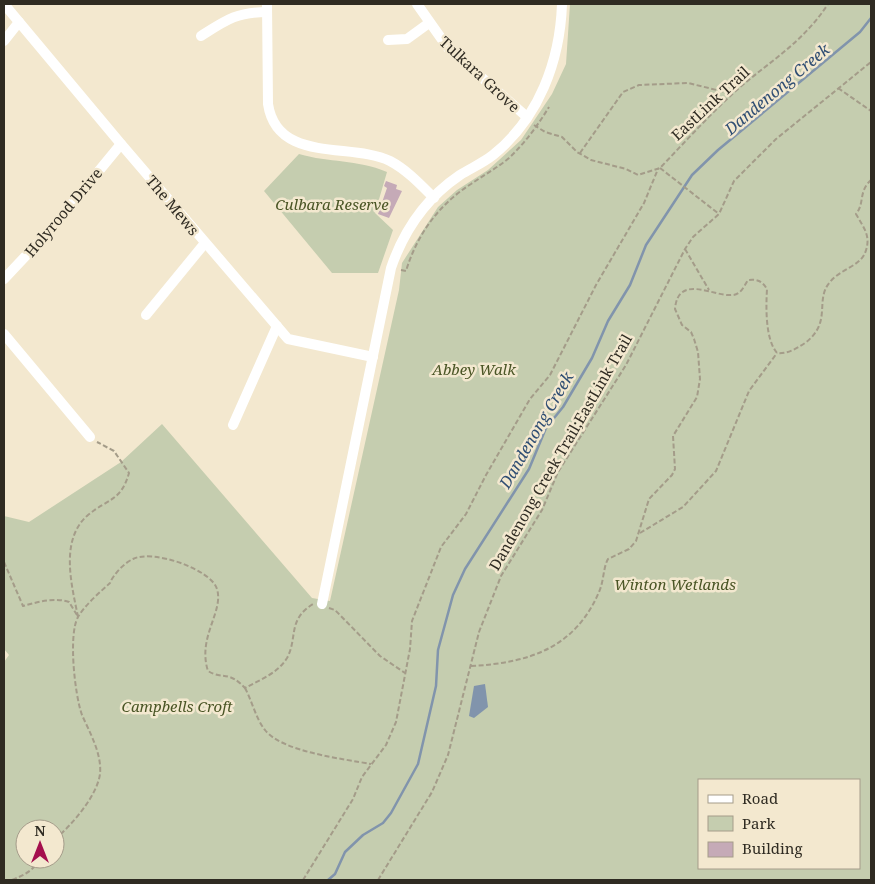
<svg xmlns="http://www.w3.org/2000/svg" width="875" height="884" viewBox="0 0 875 884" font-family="'Noto Serif',serif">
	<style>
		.green { fill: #c5cdaf; fill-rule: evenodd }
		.water { fill: #8194ac }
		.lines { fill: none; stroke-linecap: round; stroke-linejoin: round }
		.stream { stroke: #8194ac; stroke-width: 2.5 }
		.building { fill: #c5aab7 }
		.path { stroke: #a49c89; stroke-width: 2; stroke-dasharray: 5 2.5; stroke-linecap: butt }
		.minor { stroke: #fff; stroke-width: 10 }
		.labels { text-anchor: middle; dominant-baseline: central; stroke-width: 5; stroke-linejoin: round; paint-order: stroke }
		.street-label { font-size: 15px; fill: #2f2b22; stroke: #f3e8cf }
		.park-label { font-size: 15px; font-style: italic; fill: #4a5525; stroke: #f3e8cf }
		.water-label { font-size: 16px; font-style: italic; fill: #304e73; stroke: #f3e8cf }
	</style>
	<rect width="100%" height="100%" fill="#f3e8cf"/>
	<g class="green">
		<path d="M570,4H871V880H4V662L9,655L4,649V516L29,522L121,462L162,424L312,598L330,601L399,290L402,263L438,207L457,190L488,170L521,140L552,94L566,64ZM699,780H859V868H699ZM25,829H55V859H25Z"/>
		<path d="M299,154C330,163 356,159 387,172L375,213L393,230L378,273H332L264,191Z"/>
	</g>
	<polygon class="water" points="485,684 488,707 474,718 469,716 474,686"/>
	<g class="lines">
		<polyline class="stream" points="328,880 335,874 345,852 363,835 383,823 391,813 418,764 436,686 438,650 453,595 465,569 529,469 546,428 563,407 592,358 608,321 630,285 646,245 692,175 718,150 860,32 871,18"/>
	</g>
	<polygon class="building" points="386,181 397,185 396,189 402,191 389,218 378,214 387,188 384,186"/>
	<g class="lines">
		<g class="path">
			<polyline points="838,88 871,111"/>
			<path d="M534,125L545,132L562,137L577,152L591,160L626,169L638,175L660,168C686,141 711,113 739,88C772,60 804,41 828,4"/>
			<polyline points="580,153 623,92 639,85 688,83 733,94"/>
			<polyline points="660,168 719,214"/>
			<polyline points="685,249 709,290"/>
			<path d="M401,270L406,271C417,235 438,205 471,184C484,175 497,168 509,158C525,143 538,125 549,107"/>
			<polyline points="640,533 683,507 716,471 749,391 777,353"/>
			<path d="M4,562L23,606C38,602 54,597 69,602L77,615"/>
			<polyline points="329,608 335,610 380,656 405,673"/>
			<path d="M78,617C72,586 59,540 88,515C109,498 121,501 129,473L114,451L97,442"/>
			<path d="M471,666C529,663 575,648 599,592C604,581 603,568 608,559L629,549L636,541L649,499L672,475L675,469L673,436L697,397L700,379L698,352L694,339L691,332L682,325L675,309C678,273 714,297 732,295C741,295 744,286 748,280C758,279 762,281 767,289C766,306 765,339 777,353C787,354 796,349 805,343C833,322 814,300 830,282C839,270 860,266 865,253C872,236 863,227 856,214C865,203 858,192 871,180"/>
			<path d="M245,688C252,701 256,719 265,730C282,752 344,759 371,764"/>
			<path d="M55,839C72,825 97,796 100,774C102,754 90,733 82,715C75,696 68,635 78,617C85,605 99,593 110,583C113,575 124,563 133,559C152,549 211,569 217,589C224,612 197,637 208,671C223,680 228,670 245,688C260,680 278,673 287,658C298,638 287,620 313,604"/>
			<path d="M12,880C24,875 33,871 40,859"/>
			<polyline points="303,880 353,799 362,777 386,745 396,722 410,649 412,621 441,547 466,514 486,475 530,399 550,375 596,285 644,203 658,169"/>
			<polyline points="378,880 432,792 448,755 479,632 501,576 542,510 558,472 572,450 626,365 685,249 693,237 719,214 734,181 776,139 871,62"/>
		</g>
		<g class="minor">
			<polyline points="4,4 121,144 288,339 373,357"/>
			<path d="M267,4L268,104C277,164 352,142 390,161C407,170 420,184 434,198"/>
			<polyline points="417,4 448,48 527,117"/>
			<path d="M201,36C226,20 237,12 267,12"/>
			<polyline points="388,40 407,39 429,23"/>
			<polyline points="4,41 19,22"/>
			<polyline points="4,279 52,228 121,144"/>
			<polyline points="146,315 205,243"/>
			<polyline points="4,334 90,437"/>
			<polyline points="233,425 277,326"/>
			<path d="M322,604L391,268C404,230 426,198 460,175C471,168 483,163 493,155C539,118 560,61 562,4"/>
		</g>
	</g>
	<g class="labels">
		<g class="street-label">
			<text transform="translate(480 74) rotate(43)">Tulkara Grove</text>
			<text transform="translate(710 103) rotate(-43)">EastLink Trail</text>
			<text transform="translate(173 205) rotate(50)">The Mews</text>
			<text transform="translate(63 212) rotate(-50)">Holyrood Drive</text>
			<text transform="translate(560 452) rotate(-60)">Dandenong Creek Trail;EastLink Trail</text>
		</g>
		<g class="park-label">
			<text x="332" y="204">Culbara Reserve</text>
			<text x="474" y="369">Abbey Walk</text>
			<text x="675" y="584">Winton Wetlands</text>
			<text x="177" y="706">Campbells Croft</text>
		</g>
		<g class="water-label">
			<text transform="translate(777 89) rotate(-40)">Dandenong Creek</text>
			<text transform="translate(536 430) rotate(-60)">Dandenong Creek</text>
		</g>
	</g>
	<rect width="875" height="884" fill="none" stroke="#2f2b22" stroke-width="10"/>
	<rect x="698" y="779" width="162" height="90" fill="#f3e8cf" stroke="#a59c8a"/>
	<rect x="708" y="795" width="25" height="8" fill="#ffffff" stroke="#a59c8a"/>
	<text x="742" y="804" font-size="15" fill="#2f2b22">Road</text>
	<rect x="708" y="816" width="25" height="15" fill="#c5cdaf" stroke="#a59c8a"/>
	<text x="742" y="829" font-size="15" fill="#2f2b22">Park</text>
	<rect x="708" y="842" width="25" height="15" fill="#c5aab7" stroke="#a59c8a"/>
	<text x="742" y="854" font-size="15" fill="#2f2b22">Building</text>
	<g transform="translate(40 844)"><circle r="24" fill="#f3e8cf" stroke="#a59c8a"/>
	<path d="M0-4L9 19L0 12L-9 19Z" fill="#a40f4d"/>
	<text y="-8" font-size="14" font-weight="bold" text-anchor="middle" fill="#2f2b22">N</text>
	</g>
</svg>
